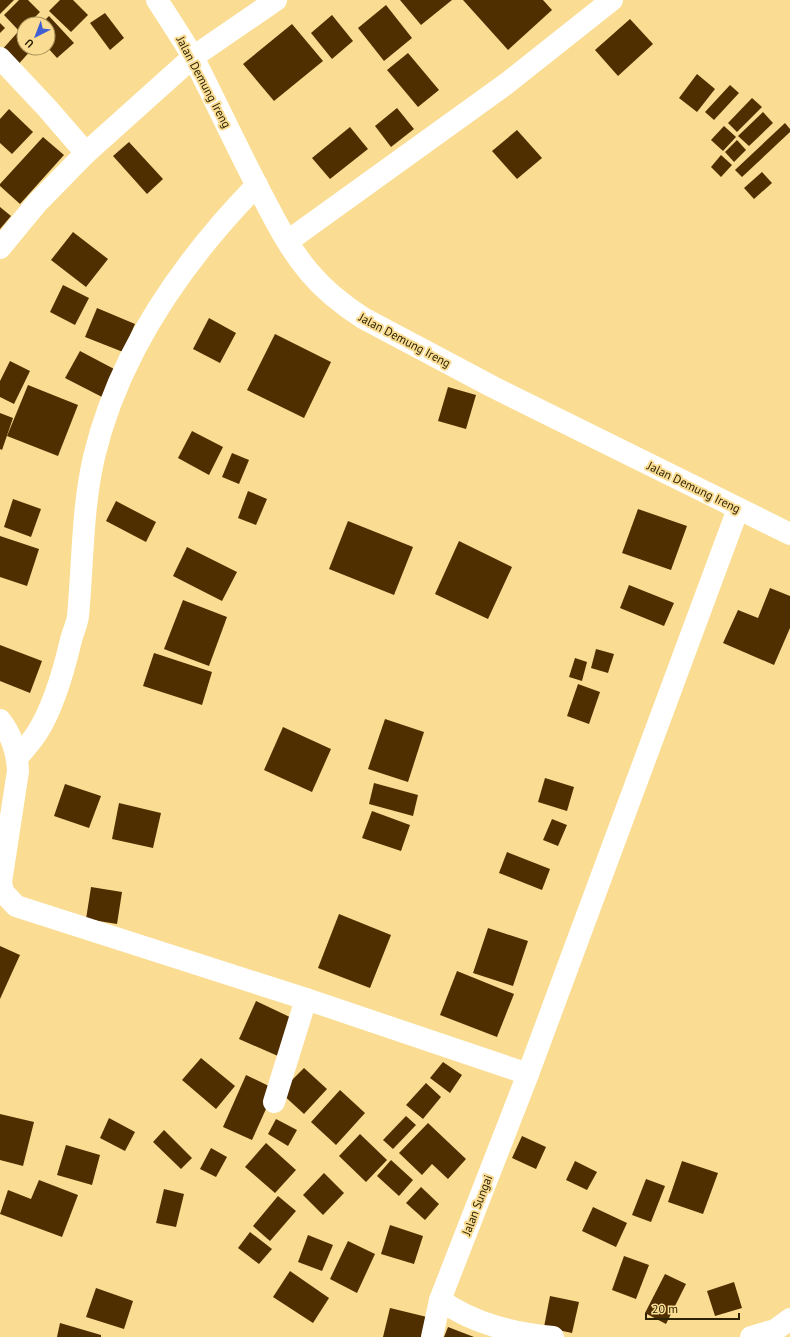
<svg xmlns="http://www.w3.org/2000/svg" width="790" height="1337" viewBox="0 0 790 1337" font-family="'PT Sans',sans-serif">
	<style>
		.building { fill: #4f2e00 }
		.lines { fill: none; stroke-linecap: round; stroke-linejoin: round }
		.street { stroke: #fff; stroke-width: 22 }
		.labels { text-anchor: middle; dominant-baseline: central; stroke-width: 4; stroke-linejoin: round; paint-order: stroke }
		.street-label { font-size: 12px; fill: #2d2203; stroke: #fadd93 }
	</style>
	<rect width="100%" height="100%" fill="#fadd93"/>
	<g class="building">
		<polygon points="0,0 14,0 0,14"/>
		<polygon points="19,0 28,0 40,12 28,24 24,24 24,28 20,32 4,15"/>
		<polygon points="60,0 73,0 88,15 71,32 49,11"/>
		<polygon points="400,0 452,0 421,25"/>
		<polygon points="463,0 543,0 552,10 508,50"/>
		<polygon points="386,5 412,38 384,61 358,28"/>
		<polygon points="105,13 124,38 110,50 90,23"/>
		<polygon points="332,15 353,41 332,59 311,33"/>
		<polygon points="49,16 74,43 57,58 48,48 48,24 41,24"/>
		<polygon points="630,19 653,44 618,76 595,50"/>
		<polygon points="0,23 5,28 0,33"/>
		<polygon points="292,24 323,61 274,101 243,64"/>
		<polygon points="17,33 24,39 24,48 33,48 15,68 0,52"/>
		<polygon points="408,53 439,90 418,107 387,70"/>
		<polygon points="697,74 715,89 697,112 679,98"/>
		<polygon points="730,85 739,93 714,120 705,112"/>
		<polygon points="752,98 762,107 737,132 728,123"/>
		<polygon points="397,108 414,129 391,147 375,126"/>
		<polygon points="9,109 33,132 12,154 0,143 0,119"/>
		<polygon points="763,112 773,123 749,146 738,136"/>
		<polygon points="785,123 790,129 790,132 742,177 735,170"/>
		<polygon points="724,126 736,137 723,151 711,140"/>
		<polygon points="350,127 368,149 330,179 312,158"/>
		<polygon points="517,130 542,158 517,179 492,151"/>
		<polygon points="43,137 64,155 20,204 0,186 0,184"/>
		<polygon points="737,140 746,150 734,162 725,152"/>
		<polygon points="129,142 163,179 147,194 113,156"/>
		<polygon points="721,155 732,165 721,177 711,167"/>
		<polygon points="762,172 772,183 754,199 744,188"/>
		<polygon points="0,207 11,216 0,229"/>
		<polygon points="73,232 108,259 86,287 51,260"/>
		<polygon points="63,285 89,298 75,325 50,312"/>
		<polygon points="97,308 135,324 123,352 85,337"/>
		<polygon points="209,318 236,333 220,363 193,349"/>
		<polygon points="275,334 331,362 304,418 247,390"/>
		<polygon points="80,351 116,370 102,397 65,378"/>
		<polygon points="10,361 30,371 14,404 0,397 0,381"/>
		<polygon points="28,385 78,405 58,456 7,436"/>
		<polygon points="448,387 476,395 466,429 438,421"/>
		<polygon points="0,413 13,418 2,450 0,449"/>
		<polygon points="192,431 223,447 209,475 178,458"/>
		<polygon points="232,453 249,460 239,484 222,477"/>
		<polygon points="248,491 267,499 256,525 238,518"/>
		<polygon points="13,499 41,509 31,537 4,527"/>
		<polygon points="116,501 156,522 146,542 106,521"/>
		<polygon points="638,509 687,526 671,570 622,553"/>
		<polygon points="348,521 413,547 394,595 329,569"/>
		<polygon points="0,536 39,549 27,586 0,577"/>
		<polygon points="459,541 512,567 488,619 435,594"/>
		<polygon points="187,547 237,572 222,601 173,576"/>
		<polygon points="629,585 674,603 664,626 620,608"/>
		<polygon points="770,588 790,596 790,628 774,665 723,643 738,610 758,618"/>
		<polygon points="183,600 227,617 209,666 164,649"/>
		<polygon points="0,645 42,661 30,693 0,681"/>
		<polygon points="596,649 614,654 608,673 591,668"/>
		<polygon points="154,653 212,672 202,705 143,686"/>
		<polygon points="575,658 587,662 582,681 569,677"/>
		<polygon points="578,684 600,692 589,724 567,716"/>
		<polygon points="385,719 424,732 408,782 368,769"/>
		<polygon points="283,727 331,749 312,792 264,770"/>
		<polygon points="545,778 574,787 567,811 538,802"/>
		<polygon points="374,783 418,795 413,816 369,804"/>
		<polygon points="65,784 101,796 89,828 54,816"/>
		<polygon points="119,803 161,813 153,848 112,839"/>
		<polygon points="372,811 410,825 401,851 362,838"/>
		<polygon points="552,819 567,825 558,846 543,840"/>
		<polygon points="507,852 550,869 542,890 499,873"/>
		<polygon points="91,887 122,892 117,924 86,919"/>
		<polygon points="339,914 391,935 370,988 318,968"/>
		<polygon points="488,928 528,941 513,986 473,973"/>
		<polygon points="0,946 20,955 0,999"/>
		<polygon points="457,971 514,994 497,1037 440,1015"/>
		<polygon points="256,1001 294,1019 278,1056 239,1039"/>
		<polygon points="201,1058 235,1086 216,1109 182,1080"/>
		<polygon points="443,1062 462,1075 450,1093 430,1078"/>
		<polygon points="304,1068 327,1089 304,1114 280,1092"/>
		<polygon points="246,1075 275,1089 252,1140 223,1127"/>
		<polygon points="426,1083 441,1097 423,1119 406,1105"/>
		<polygon points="340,1090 365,1113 336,1145 311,1122"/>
		<polygon points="0,1114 34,1122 23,1166 0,1160"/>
		<polygon points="406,1116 416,1125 393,1149 383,1140"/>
		<polygon points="109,1118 135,1132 125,1151 100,1138"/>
		<polygon points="276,1119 297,1130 288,1146 268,1134"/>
		<polygon points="428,1123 466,1159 448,1179 432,1164 422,1175 399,1153"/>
		<polygon points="164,1130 192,1158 181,1169 153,1142"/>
		<polygon points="360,1134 387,1160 366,1182 339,1156"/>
		<polygon points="522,1136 546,1147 536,1169 512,1158"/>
		<polygon points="266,1143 296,1170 275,1193 245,1167"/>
		<polygon points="66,1145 100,1155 92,1185 57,1175"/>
		<polygon points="211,1148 227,1157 216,1177 200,1169"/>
		<polygon points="391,1160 413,1180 399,1196 377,1176"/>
		<polygon points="575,1161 597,1172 587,1190 566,1180"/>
		<polygon points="682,1161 718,1173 703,1214 668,1202"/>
		<polygon points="324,1173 344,1193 323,1215 303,1195"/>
		<polygon points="646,1179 665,1186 651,1222 632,1215"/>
		<polygon points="39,1180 78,1195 62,1237 0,1214 8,1190 31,1199"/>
		<polygon points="421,1187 439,1204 425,1220 406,1203"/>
		<polygon points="164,1189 184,1194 176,1227 156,1223"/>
		<polygon points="278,1196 296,1211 270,1241 253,1226"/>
		<polygon points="593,1207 627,1223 616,1247 582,1231"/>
		<polygon points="390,1225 423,1236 414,1264 381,1254"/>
		<polygon points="250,1232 272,1249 259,1264 238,1248"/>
		<polygon points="308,1235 333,1245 322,1271 298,1262"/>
		<polygon points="348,1241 375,1254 357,1293 330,1279"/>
		<polygon points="624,1256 649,1265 636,1299 612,1290"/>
		<polygon points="290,1271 329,1298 313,1323 273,1297"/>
		<polygon points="665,1274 686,1284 666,1324 645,1313"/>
		<polygon points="734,1282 742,1308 715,1316 707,1291"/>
		<polygon points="96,1288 133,1301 124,1329 86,1317"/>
		<polygon points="550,1296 579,1302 572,1333 544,1327"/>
		<polygon points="390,1308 427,1317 422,1337 383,1337"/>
		<polygon points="60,1323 101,1335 101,1337 57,1337"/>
		<polygon points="448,1327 474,1337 444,1337"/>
	</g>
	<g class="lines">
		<g class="street">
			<path d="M157,0C169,19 183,39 194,59C218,106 240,154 265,201C278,226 291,251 310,273C325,291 343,305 363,318L493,387L790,534"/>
			<polyline points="0,58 47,108 86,153"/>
			<polyline points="288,241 506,84 612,0"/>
			<polyline points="0,248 37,203 86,153 193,57 276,0"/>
			<path d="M0,720C12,735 17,752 18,771L1,882L3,892L16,906L306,999L528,1074"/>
			<path d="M17,758C24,750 31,742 37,733C53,708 64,670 71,640C73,632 77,624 78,616C83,563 82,509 94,457C119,352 183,261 257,185"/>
			<polyline points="274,1102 306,999"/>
			<path d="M440,1300C474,1324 513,1333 553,1337"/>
			<polyline points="432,1337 440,1300 528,1074 738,509"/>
			<polyline points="751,1337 775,1330 790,1319"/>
		</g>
	</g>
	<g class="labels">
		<g class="street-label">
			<text transform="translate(204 82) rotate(62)">Jalan Demung Ireng</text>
			<text transform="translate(405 340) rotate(28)">Jalan Demung Ireng</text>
			<text transform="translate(694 487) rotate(26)">Jalan Demung Ireng</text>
			<text transform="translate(477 1205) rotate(-69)">Jalan Sungai</text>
		</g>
	</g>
	<g transform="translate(36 36) rotate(222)"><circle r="19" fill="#fadd93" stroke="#a89259"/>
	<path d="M0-3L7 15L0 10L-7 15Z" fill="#415fd2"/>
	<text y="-6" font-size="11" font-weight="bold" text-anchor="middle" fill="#2d2203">U</text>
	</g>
	<path d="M646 1313v6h93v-6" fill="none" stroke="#2d2203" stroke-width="2"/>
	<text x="652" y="1313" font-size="12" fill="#2d2203" stroke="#fadd93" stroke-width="3" paint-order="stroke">20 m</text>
</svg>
